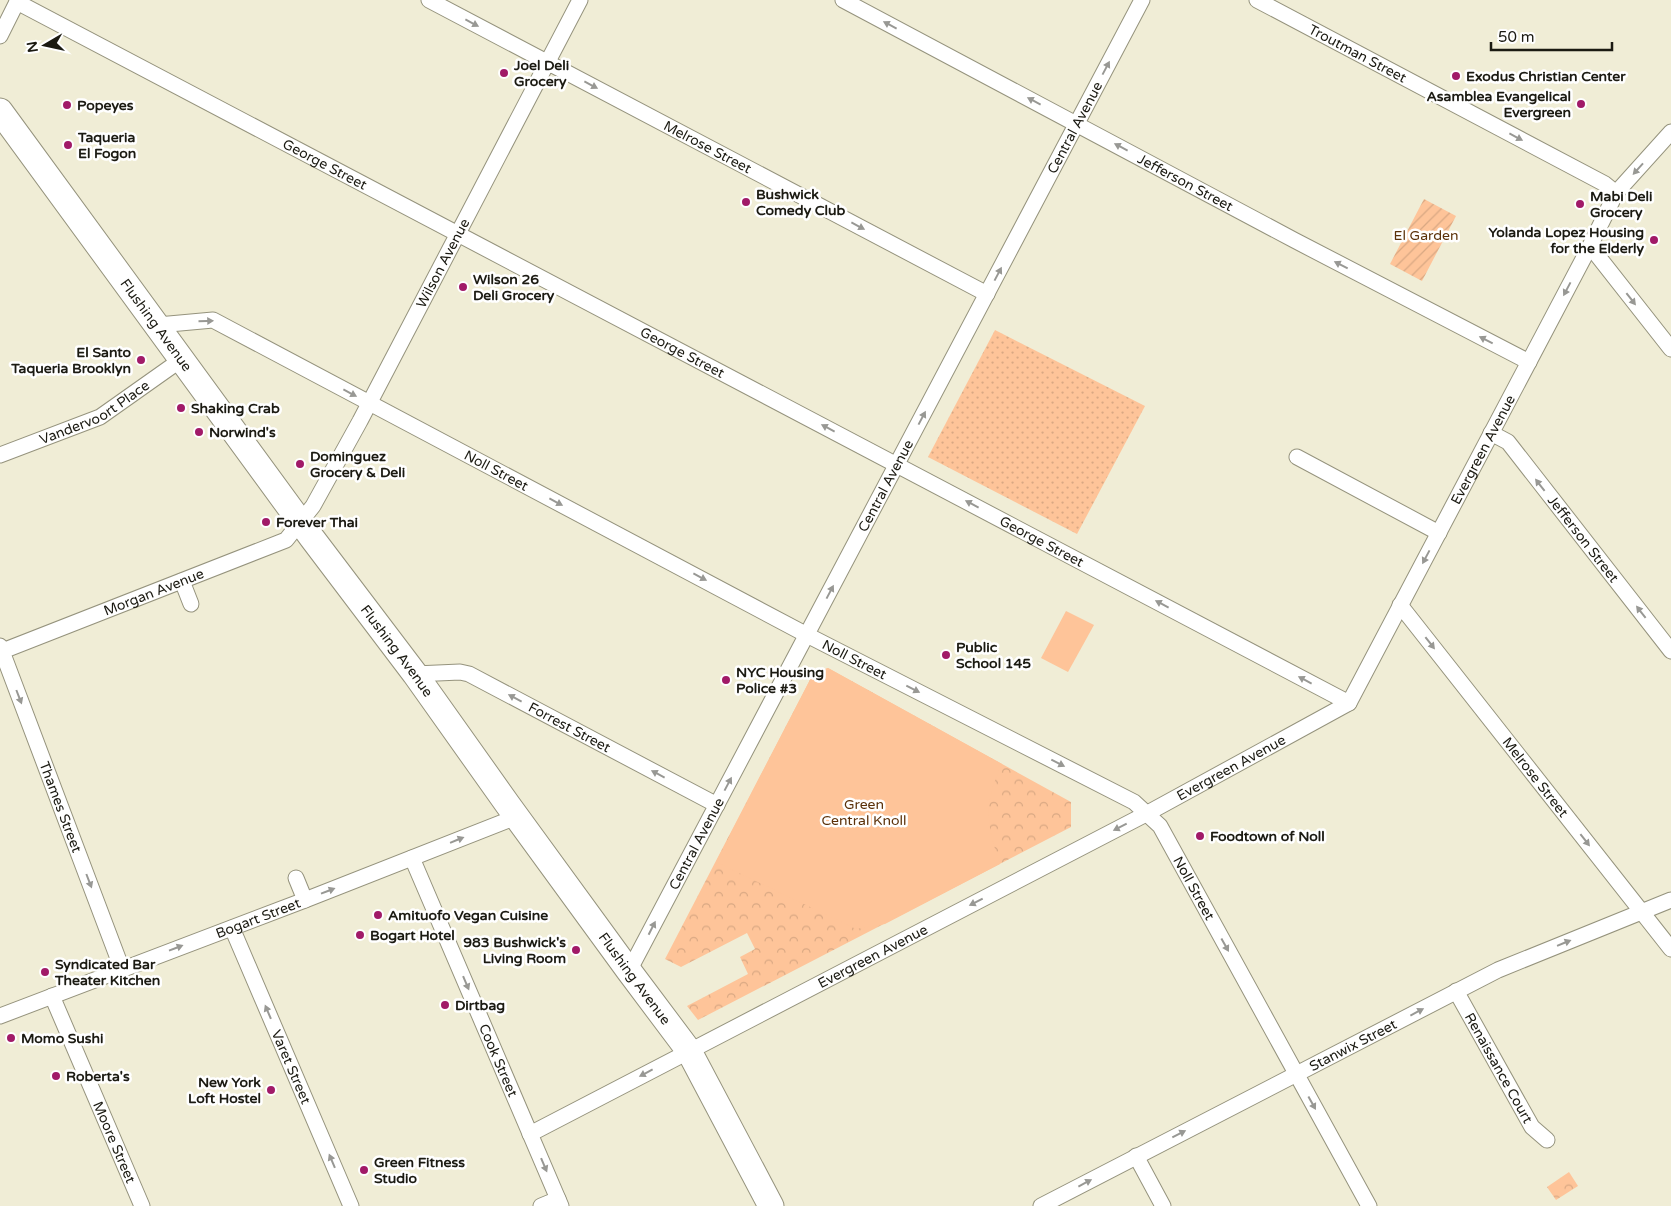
<svg xmlns="http://www.w3.org/2000/svg" width="1671" height="1206" viewBox="0 0 1671 1206" font-family="'Varela Round',sans-serif">
	<style>
		.grass { fill: url(#grass-dots) }
		.park { fill: url(#park-crowns) }
		.garden { fill: url(#garden-furrows) }
		.pitch { fill: #fec499 }
		.lines { fill: none; stroke-linecap: round; stroke-linejoin: round }
		.minor-casing { stroke: #95937d; stroke-width: 17 }
		.primary-casing { stroke: #95937d; stroke-width: 27 }
		.minor { stroke: #fff; stroke-width: 15 }
		.primary { stroke: #fff; stroke-width: 25 }
		.oneway { fill: #989894 }
		.poi-dot { fill: #a11a68; stroke: #fff; stroke-width: 2 }
		.labels { text-anchor: middle; dominant-baseline: central; stroke-width: 5; stroke-linejoin: round; paint-order: stroke }
		.street-label { font-size: 14px; fill: #1b1a12; stroke: #fff }
		.poi-label { font-size: 14px; font-weight: bold; fill: #1b1a12; stroke: #fff; text-anchor: start }
		.park-label { font-size: 14px; fill: #5b3109; stroke: #fff }
	</style>
	<defs>
		<pattern id="grass-dots" width="8" height="8" patternUnits="userSpaceOnUse" patternTransform="scale(1.25)"><rect width="8" height="8" fill="#fec499"/><path d="M2 2h.1M6 6h.1" fill="none" stroke="#d9a883" stroke-width="1.8" stroke-linecap="round"/></pattern>
		<pattern id="park-crowns" width="20" height="18" patternUnits="userSpaceOnUse" patternTransform="scale(1.25)"><rect width="20" height="18" fill="#fec499"/><path d="M2 6a3 3 0 1 1 6 0M12 15a3 3 0 1 1 6 0" fill="none" stroke="#d9a883"/></pattern>
		<pattern id="garden-furrows" width="10" height="10" patternUnits="userSpaceOnUse" patternTransform="scale(1.25)"><rect width="10" height="10" fill="#fec499"/><path d="M-1 1l2-2M0 10L10 0M9 11l2-2" fill="none" stroke="#d9a883"/></pattern>
	</defs>
	<rect width="100%" height="100%" fill="#f0edd6"/>
	<polygon class="grass" points="995,330 1145,406 1077,534 928,457"/>
	<g class="park">
		<polygon points="828,668 1071,802 1071,827 698,1020 687,1006 748,974 740,957 755,949 747,933 681,967 665,959 813,674"/>
		<polygon points="1569,1172 1578,1186 1556,1200 1547,1187"/>
	</g>
	<polygon class="garden" points="1424,199 1456,216 1422,281 1390,264"/>
	<g class="pitch">
		<polygon points="1066,611 1094,625 1068,672 1041,658"/>
		<path d="M828,668L1002,764C998,773 993,784 991,794C985,819 992,840 1000,864L885,924L856,929L716,862L813,674Z"/>
	</g>
	<g class="lines">
		<g class="minor-casing">
			<g id="minor">
				<path id="s1" d="M429,0L987,294"/>
				<path id="s2" d="M843,0L1294,240L1529,362"/>
				<path id="s3" d="M1257,0L1605,184L1616,193"/>
				<path id="s4" d="M17,2L1349,703"/>
				<polyline points="0,36 18,0"/>
				<polyline points="1590,246 1671,349"/>
				<path id="s5" d="M158,325L213,320L807,635L1134,802L1160,826L1369,1206"/>
				<path id="s6" d="M1491,433L1508,442L1671,651"/>
				<path id="s7" d="M0,455L100,417L182,359"/>
				<polyline points="1297,457 1439,533"/>
				<polyline points="182,581 191,604"/>
				<path id="s8" d="M1400,605L1671,949"/>
				<path id="s9" d="M0,646L122,969"/>
				<path id="s10" d="M0,652L286,540L313,506L360,421L580,0"/>
				<path id="s11" d="M415,674L460,672L469,674L717,805"/>
				<path id="s12" d="M412,858L561,1206"/>
				<polyline points="296,878 305,900"/>
				<path id="s13" d="M232,928L351,1206"/>
				<path id="s14" d="M629,971L1142,0"/>
				<path id="s15" d="M1456,991L1532,1127L1547,1140"/>
				<path id="s16" d="M52,996L142,1206"/>
				<path id="s17" d="M0,1016L305,900L516,817"/>
				<path id="s18" d="M530,1134L1146,814L1349,703L1590,246L1616,193L1671,132"/>
				<polyline points="1136,1156 1163,1206"/>
				<polyline points="541,1206 558,1199"/>
				<path id="s19" d="M1041,1206L1498,970L1671,900"/>
			</g>
		</g>
		<g class="primary-casing">
			<g id="primary">
				<path id="s20" d="M0,111L312,538L415,674L508,805L629,971L689,1051L771,1206"/>
			</g>
		</g>
		<use href="#minor" class="minor"/>
		<use href="#primary" class="primary"/>
	</g>
	<defs><path id="oneway-solid" d="M-6-.8H1V-3.2L6.5 0L1 3.2V.8H-6Z" transform="scale(1.25)"/></defs>
	<g class="oneway">
		<use href="#oneway-solid" transform="translate(472 23) rotate(28)"/>
		<use href="#oneway-solid" transform="translate(890 25) rotate(-152)"/>
		<use href="#oneway-solid" transform="translate(1106 68) rotate(-62)"/>
		<use href="#oneway-solid" transform="translate(591 85) rotate(28)"/>
		<use href="#oneway-solid" transform="translate(1034 101) rotate(-152)"/>
		<use href="#oneway-solid" transform="translate(1516 137) rotate(28)"/>
		<use href="#oneway-solid" transform="translate(1121 147) rotate(-152)"/>
		<use href="#oneway-solid" transform="translate(1638 169) rotate(132)"/>
		<use href="#oneway-solid" transform="translate(858 226) rotate(28)"/>
		<use href="#oneway-solid" transform="translate(1341 265) rotate(-153)"/>
		<use href="#oneway-solid" transform="translate(998 274) rotate(-62)"/>
		<use href="#oneway-solid" transform="translate(1567 289) rotate(118)"/>
		<use href="#oneway-solid" transform="translate(1631 299) rotate(52)"/>
		<use href="#oneway-solid" transform="translate(206 321) rotate(-2)"/>
		<use href="#oneway-solid" transform="translate(1486 340) rotate(-153)"/>
		<use href="#oneway-solid" transform="translate(350 393) rotate(28)"/>
		<use href="#oneway-solid" transform="translate(922 418) rotate(-62)"/>
		<use href="#oneway-solid" transform="translate(828 428) rotate(-152)"/>
		<use href="#oneway-solid" transform="translate(1540 485) rotate(-128)"/>
		<use href="#oneway-solid" transform="translate(556 502) rotate(28)"/>
		<use href="#oneway-solid" transform="translate(972 504) rotate(-152)"/>
		<use href="#oneway-solid" transform="translate(1426 557) rotate(118)"/>
		<use href="#oneway-solid" transform="translate(700 577) rotate(28)"/>
		<use href="#oneway-solid" transform="translate(830 592) rotate(-62)"/>
		<use href="#oneway-solid" transform="translate(1162 604) rotate(-152)"/>
		<use href="#oneway-solid" transform="translate(1641 612) rotate(-128)"/>
		<use href="#oneway-solid" transform="translate(1430 643) rotate(52)"/>
		<use href="#oneway-solid" transform="translate(1305 680) rotate(-152)"/>
		<use href="#oneway-solid" transform="translate(913 689) rotate(27)"/>
		<use href="#oneway-solid" transform="translate(19 697) rotate(69)"/>
		<use href="#oneway-solid" transform="translate(515 698) rotate(-152)"/>
		<use href="#oneway-solid" transform="translate(1058 763) rotate(27)"/>
		<use href="#oneway-solid" transform="translate(658 774) rotate(-152)"/>
		<use href="#oneway-solid" transform="translate(728 784) rotate(-62)"/>
		<use href="#oneway-solid" transform="translate(1120 827) rotate(153)"/>
		<use href="#oneway-solid" transform="translate(457 840) rotate(-22)"/>
		<use href="#oneway-solid" transform="translate(1585 840) rotate(52)"/>
		<use href="#oneway-solid" transform="translate(89 881) rotate(69)"/>
		<use href="#oneway-solid" transform="translate(328 891) rotate(-21)"/>
		<use href="#oneway-solid" transform="translate(976 902) rotate(153)"/>
		<use href="#oneway-solid" transform="translate(652 928) rotate(-63)"/>
		<use href="#oneway-solid" transform="translate(1564 943) rotate(-22)"/>
		<use href="#oneway-solid" transform="translate(1225 945) rotate(61)"/>
		<use href="#oneway-solid" transform="translate(176 948) rotate(-21)"/>
		<use href="#oneway-solid" transform="translate(466 983) rotate(67)"/>
		<use href="#oneway-solid" transform="translate(268 1012) rotate(-113)"/>
		<use href="#oneway-solid" transform="translate(1417 1012) rotate(-28)"/>
		<use href="#oneway-solid" transform="translate(646 1073) rotate(152)"/>
		<use href="#oneway-solid" transform="translate(1312 1103) rotate(61)"/>
		<use href="#oneway-solid" transform="translate(1179 1134) rotate(-27)"/>
		<use href="#oneway-solid" transform="translate(332 1161) rotate(-113)"/>
		<use href="#oneway-solid" transform="translate(544 1165) rotate(67)"/>
		<use href="#oneway-solid" transform="translate(1085 1183) rotate(-28)"/>
	</g>
	<g class="poi-dot">
		<circle cx="504" cy="73" r="5"/>
		<circle cx="1456" cy="76" r="5"/>
		<circle cx="1581" cy="104" r="5"/>
		<circle cx="67" cy="105" r="5"/>
		<circle cx="68" cy="145" r="5"/>
		<circle cx="746" cy="202" r="5"/>
		<circle cx="1580" cy="204" r="5"/>
		<circle cx="1654" cy="240" r="5"/>
		<circle cx="463" cy="287" r="5"/>
		<circle cx="141" cy="360" r="5"/>
		<circle cx="181" cy="408" r="5"/>
		<circle cx="199" cy="432" r="5"/>
		<circle cx="300" cy="464" r="5"/>
		<circle cx="266" cy="522" r="5"/>
		<circle cx="946" cy="655" r="5"/>
		<circle cx="726" cy="680" r="5"/>
		<circle cx="1200" cy="836" r="5"/>
		<circle cx="378" cy="915" r="5"/>
		<circle cx="360" cy="935" r="5"/>
		<circle cx="576" cy="950" r="5"/>
		<circle cx="45" cy="972" r="5"/>
		<circle cx="445" cy="1005" r="5"/>
		<circle cx="11" cy="1038" r="5"/>
		<circle cx="56" cy="1076" r="5"/>
		<circle cx="271" cy="1090" r="5"/>
		<circle cx="364" cy="1170" r="5"/>
	</g>
	<g class="labels">
		<g class="street-label">
			<text stroke="none"><textPath href="#s3" startOffset="114">Troutman Street</textPath></text>
			<text stroke="none"><textPath href="#s14" startOffset="954">Central Avenue</textPath></text>
			<text stroke="none"><textPath href="#s1" startOffset="315">Melrose Street</textPath></text>
			<text stroke="none"><textPath href="#s4" startOffset="348">George Street</textPath></text>
			<text stroke="none"><textPath href="#s2" startOffset="388">Jefferson Street</textPath></text>
			<text stroke="none"><textPath href="#s10" startOffset="626">Wilson Avenue</textPath></text>
			<text stroke="none"><textPath href="#s20" startOffset="265">Flushing Avenue</textPath></text>
			<text stroke="none"><textPath href="#s4" startOffset="752">George Street</textPath></text>
			<text stroke="none"><textPath href="#s7" startOffset="104">Vandervoort Place</textPath></text>
			<text stroke="none"><textPath href="#s18" startOffset="1212">Evergreen Avenue</textPath></text>
			<text stroke="none"><textPath href="#s5" startOffset="376">Noll Street</textPath></text>
			<text stroke="none"><textPath href="#s14" startOffset="549">Central Avenue</textPath></text>
			<text stroke="none"><textPath href="#s6" startOffset="142">Jefferson Street</textPath></text>
			<text stroke="none"><textPath href="#s4" startOffset="1158">George Street</textPath></text>
			<text stroke="none"><textPath href="#s10" startOffset="165">Morgan Avenue</textPath></text>
			<text stroke="none"><textPath href="#s20" startOffset="670">Flushing Avenue</textPath></text>
			<text stroke="none"><textPath href="#s5" startOffset="781">Noll Street</textPath></text>
			<text stroke="none"><textPath href="#s11" startOffset="168">Forrest Street</textPath></text>
			<text stroke="none"><textPath href="#s18" startOffset="791">Evergreen Avenue</textPath></text>
			<text stroke="none"><textPath href="#s8" startOffset="219">Melrose Street</textPath></text>
			<text stroke="none"><textPath href="#s9" startOffset="172">Thames Street</textPath></text>
			<text stroke="none"><textPath href="#s14" startOffset="144">Central Avenue</textPath></text>
			<text stroke="none"><textPath href="#s5" startOffset="1201">Noll Street</textPath></text>
			<text stroke="none"><textPath href="#s17" startOffset="276">Bogart Street</textPath></text>
			<text stroke="none"><textPath href="#s18" startOffset="386">Evergreen Avenue</textPath></text>
			<text stroke="none"><textPath href="#s20" startOffset="1075">Flushing Avenue</textPath></text>
			<text stroke="none"><textPath href="#s19" startOffset="351">Stanwix Street</textPath></text>
			<text stroke="none"><textPath href="#s12" startOffset="220">Cook Street</textPath></text>
			<text stroke="none"><textPath href="#s13" startOffset="151">Varet Street</textPath></text>
			<text stroke="none"><textPath href="#s15" startOffset="88">Renaissance Court</textPath></text>
			<text stroke="none"><textPath href="#s16" startOffset="159">Moore Street</textPath></text>
		</g>
		<g class="poi-label">
			<text x="514" y="65">Joel Deli<tspan x="514" dy="16">Grocery</tspan></text>
			<text x="1466" y="76">Exodus Christian Center</text>
			<text x="1571" y="96" text-anchor="end">Asamblea Evangelical<tspan x="1571" dy="16">Evergreen</tspan></text>
			<text x="77" y="105">Popeyes</text>
			<text x="78" y="137">Taqueria<tspan x="78" dy="16">El Fogon</tspan></text>
			<text x="756" y="194">Bushwick<tspan x="756" dy="16">Comedy Club</tspan></text>
			<text x="1590" y="196">Mabi Deli<tspan x="1590" dy="16">Grocery</tspan></text>
			<text x="1644" y="232" text-anchor="end">Yolanda Lopez Housing<tspan x="1644" dy="16">for the Elderly</tspan></text>
			<text x="473" y="279">Wilson 26<tspan x="473" dy="16">Deli Grocery</tspan></text>
			<text x="131" y="352" text-anchor="end">El Santo<tspan x="131" dy="16">Taqueria Brooklyn</tspan></text>
			<text x="191" y="408">Shaking Crab</text>
			<text x="209" y="432">Norwind's</text>
			<text x="310" y="456">Dominguez<tspan x="310" dy="16">Grocery &amp; Deli</tspan></text>
			<text x="276" y="522">Forever Thai</text>
			<text x="956" y="647">Public<tspan x="956" dy="16">School 145</tspan></text>
			<text x="736" y="672">NYC Housing<tspan x="736" dy="16">Police #3</tspan></text>
			<text x="1210" y="836">Foodtown of Noll</text>
			<text x="388" y="915">Amituofo Vegan Cuisine</text>
			<text x="370" y="935">Bogart Hotel</text>
			<text x="566" y="942" text-anchor="end">983 Bushwick's<tspan x="566" dy="16">Living Room</tspan></text>
			<text x="55" y="964">Syndicated Bar<tspan x="55" dy="16">Theater Kitchen</tspan></text>
			<text x="455" y="1005">Dirtbag</text>
			<text x="21" y="1038">Momo Sushi</text>
			<text x="66" y="1076">Roberta's</text>
			<text x="261" y="1082" text-anchor="end">New York<tspan x="261" dy="16">Loft Hostel</tspan></text>
			<text x="374" y="1162">Green Fitness<tspan x="374" dy="16">Studio</tspan></text>
		</g>
		<g class="park-label">
			<text x="1426" y="235">El Garden</text>
			<text x="864" y="804">Green<tspan x="864" dy="16">Central Knoll</tspan></text>
		</g>
	</g>
	<g transform="translate(45 45) rotate(261)" stroke="#ffffff" stroke-width="4" paint-order="stroke">
	<path d="M0-4L9 19L0 12L-9 19Z" fill="#1b1a12"/>
	<text y="-8" font-size="14" font-weight="bold" text-anchor="middle" fill="#1b1a12">N</text>
	</g>
	<path d="M1491 42v8h121v-8" fill="none" stroke="#1b1a12" stroke-width="2.5"/>
	<text x="1498" y="42" font-size="15" fill="#1b1a12" stroke="#ffffff" stroke-width="4" paint-order="stroke">50 m</text>
</svg>
